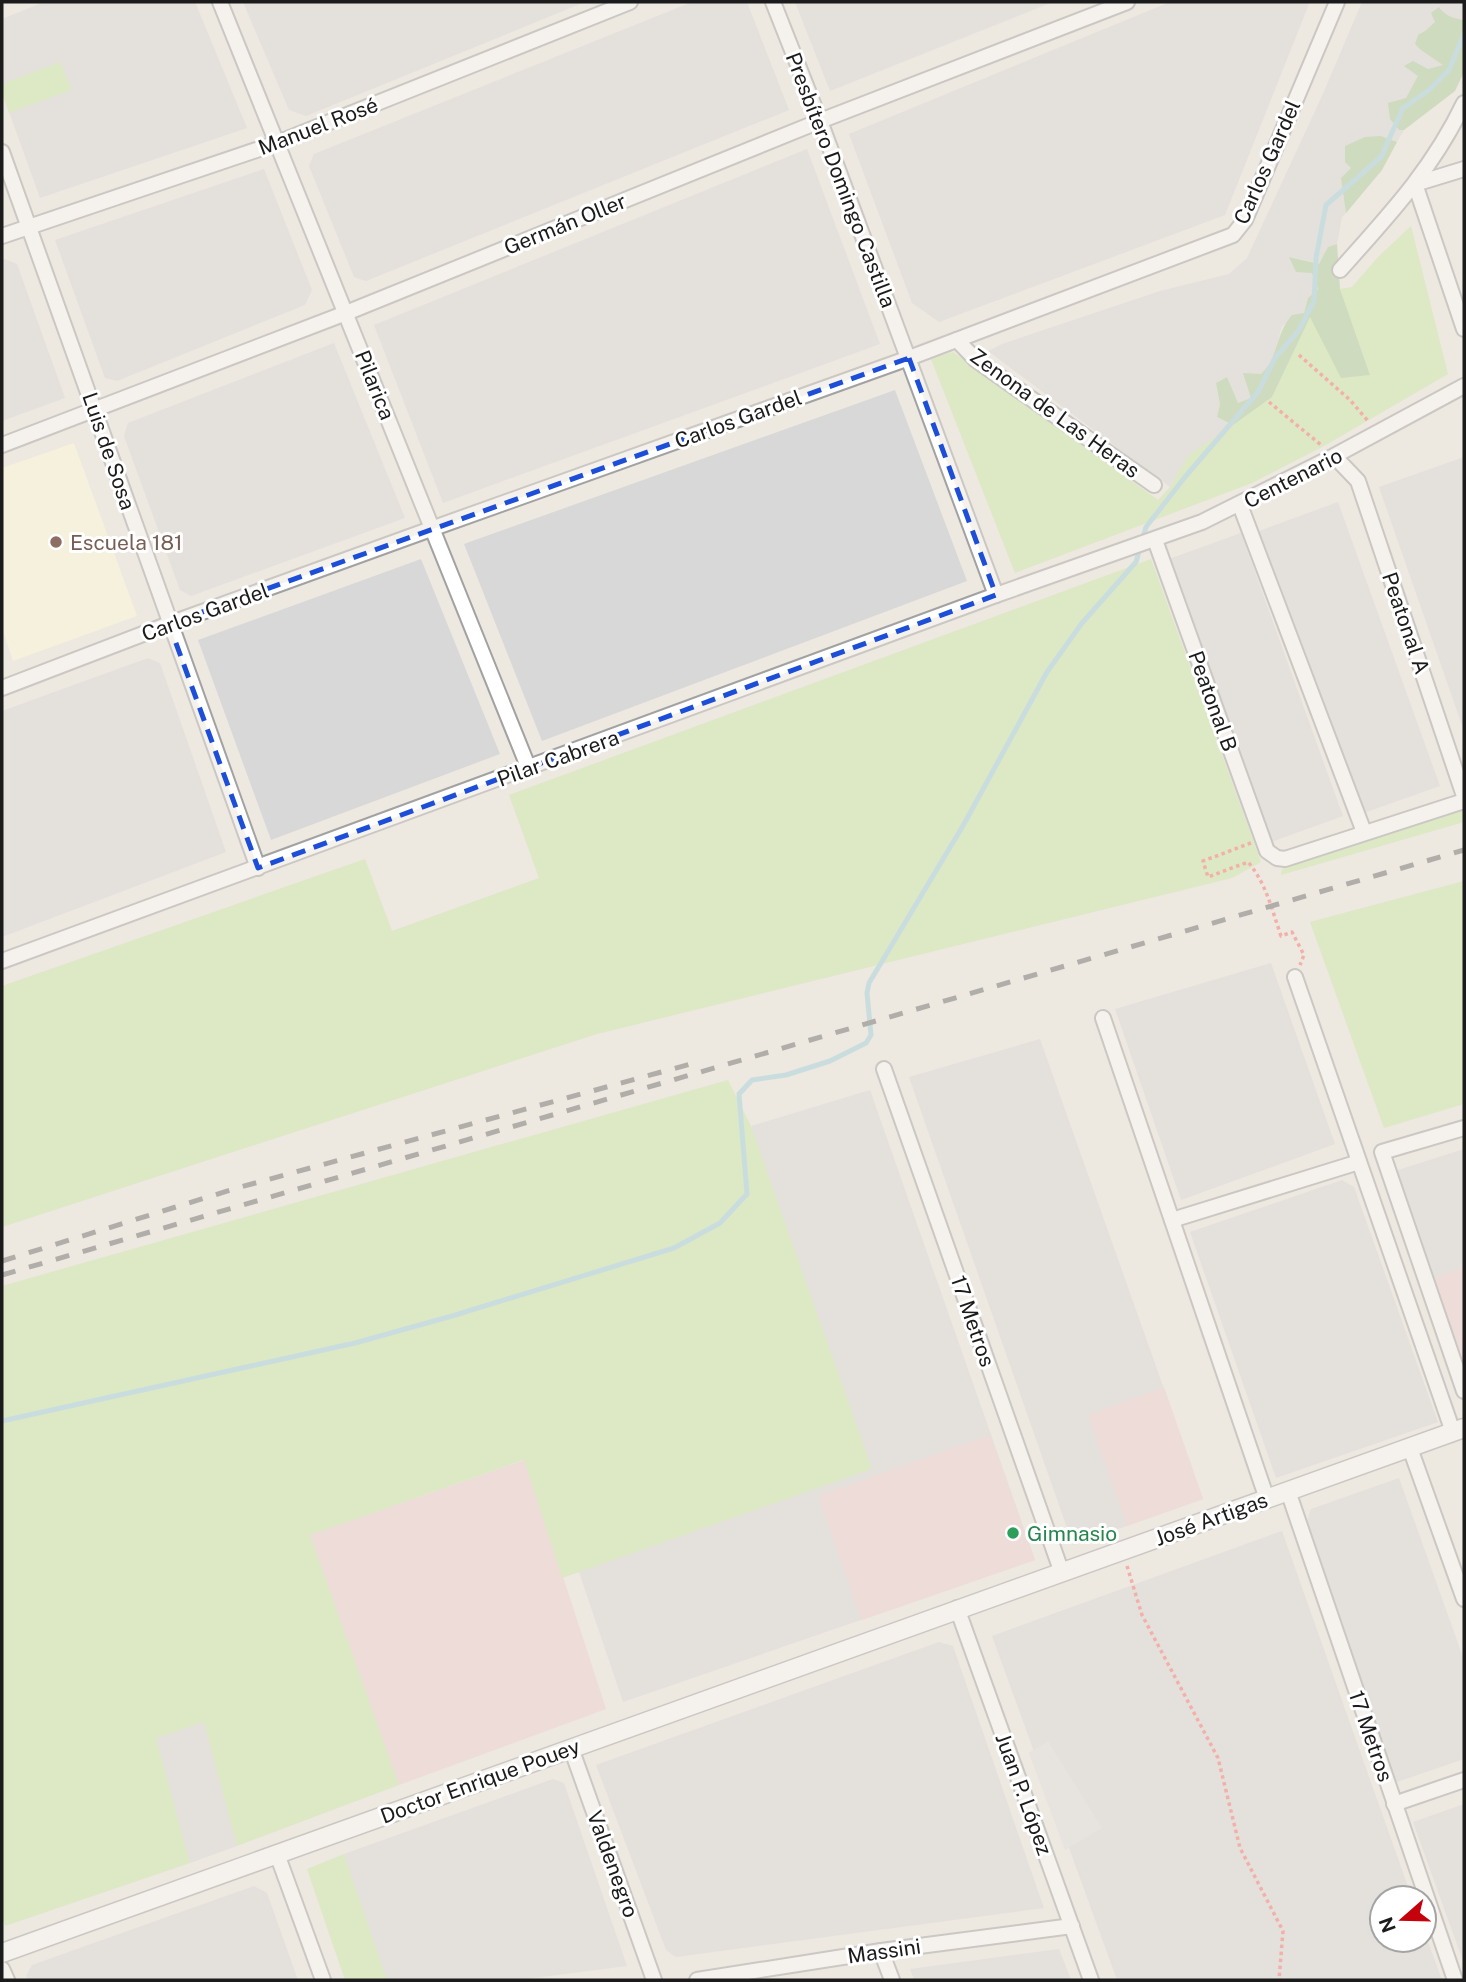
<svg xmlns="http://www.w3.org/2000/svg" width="1466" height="1982" viewBox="0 0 1466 1982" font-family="'Public Sans',sans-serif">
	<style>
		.residential { fill: #d9d8d8 }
		.commercial { fill: #eecfcf }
		.education { fill: #fffdd7 }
		.grass { fill: #c9e8a5 }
		.forest { fill: #a8cc95 }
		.parking { fill: #dfdfdf }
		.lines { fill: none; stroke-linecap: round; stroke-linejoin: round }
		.stream { stroke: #a0d1db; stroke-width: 5 }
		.minor-casing { stroke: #a2a2a2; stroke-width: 18 }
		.tertiary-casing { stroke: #a2a2a2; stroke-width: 21 }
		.path { stroke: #f96d65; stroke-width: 3.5; stroke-dasharray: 3.5 3.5; stroke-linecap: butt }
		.minor { stroke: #fff; stroke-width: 14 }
		.tertiary { stroke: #fff; stroke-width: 18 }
		.rail { stroke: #696969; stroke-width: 5; stroke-dasharray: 14 14; stroke-linecap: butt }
		.marked { fill: none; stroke: #1d4ed8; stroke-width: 5; stroke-dasharray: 14 9; stroke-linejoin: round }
		.education-dot { fill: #8d6e63; stroke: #fff; stroke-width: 2.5 }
		.leisure-dot { fill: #2e9e5b; stroke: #fff; stroke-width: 2.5 }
		.labels { text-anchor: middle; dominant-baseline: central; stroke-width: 6; stroke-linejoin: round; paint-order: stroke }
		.street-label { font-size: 21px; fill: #1b1b1b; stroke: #fff }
		.education-label { font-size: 21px; fill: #785e54; stroke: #fff; text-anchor: start }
		.leisure-label { font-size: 21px; fill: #27864d; stroke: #fff; text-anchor: start }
	</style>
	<rect width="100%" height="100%" fill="#ede8e0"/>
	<g class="residential">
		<polygon points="44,2 195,2 247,128 40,198 2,92 2,19"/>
		<polygon points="243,2 585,2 306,116 289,110"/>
		<polygon points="692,2 747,2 789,110 366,281 354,277 309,166 314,154"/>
		<polygon points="795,2 1053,2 830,91"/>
		<polygon points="1170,2 1309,2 1309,4 1225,215 939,322 912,303 849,134"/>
		<polygon points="1362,2 1464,2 1464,20 1453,18 1443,13 1440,7 1435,22 1425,31 1435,58 1444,65 1428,69 1404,65 1419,76 1406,98 1399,130 1404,130 1397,142 1381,136 1351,168 1345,201 1346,213 1342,217 1337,244 1328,247 1320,264 1290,257 1312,273 1318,289 1308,298 1304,313 1282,326 1272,363 1261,374 1251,398 1238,404 1227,377 1216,383 1220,404 1217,417 1233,425 1189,455 1170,487 988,351 1002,344 1160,291 1229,274 1247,258 1322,96"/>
		<polygon points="807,149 880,344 443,503 374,325"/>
		<polygon points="264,169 312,290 305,305 117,381 105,378 55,240"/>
		<polygon points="2,258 17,264 65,398 2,421"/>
		<polygon points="334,343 405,518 191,596 180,590 124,436 128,423"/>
		<polygon points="895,390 967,581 542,741 464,544"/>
		<polygon points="1464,457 1464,731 1379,487"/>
		<polygon points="1338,502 1440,786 1361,814 1259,531"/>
		<polygon points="1241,533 1343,816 1271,842 1169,559"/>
		<polygon points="421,559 500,754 271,840 198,640"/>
		<polygon points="148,658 160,663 226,852 2,937 2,711"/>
		<polygon points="1271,963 1335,1144 1181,1200 1115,1009"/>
		<polygon points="1040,1039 1203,1499 1073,1545 909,1077"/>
		<polygon points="870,1090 1035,1560 623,1702 579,1572 872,1469 751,1126"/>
		<polygon points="1464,1149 1464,1267 1433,1279 1395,1171"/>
		<polygon points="1342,1180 1354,1187 1438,1422 1276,1478 1190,1232"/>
		<polygon points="1399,1478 1464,1660 1464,1759 1397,1782 1307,1521 1311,1509"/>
		<polygon points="1282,1531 1412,1898 1382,1898 1382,1940 1424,1940 1424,1931 1442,1980 1117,1980 992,1636"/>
		<polygon points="939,1642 953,1646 1044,1908 676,1957 666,1950 596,1765"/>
		<polygon points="204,1722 237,1846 190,1863 156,1738"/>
		<polygon points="553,1779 564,1783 627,1966 519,1980 387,1980 344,1854"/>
		<polygon points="1464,1804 1464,1964 1413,1822"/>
		<polygon points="254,1886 267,1893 298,1980 28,1980 26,1976 32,1965"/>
		<polygon points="1059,1949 1071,1980 914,1980 910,1969"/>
	</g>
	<g class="commercial">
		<polygon points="1464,1267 1464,1361 1433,1279"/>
		<polygon points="1164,1387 1203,1499 1127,1526 1088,1415"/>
		<polygon points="990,1435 1035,1560 862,1620 818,1496"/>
		<polygon points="525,1460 606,1709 399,1785 310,1535"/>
	</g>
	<polygon class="education" points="74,443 137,616 13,661 2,628 2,468"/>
	<g class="grass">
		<polygon points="60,62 72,90 9,113 2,92 2,84"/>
		<polygon points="1411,226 1448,374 1324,446 1252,483 1015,573 931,359 953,352 1158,500 1170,487 1189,455 1272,397 1310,316 1341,377 1370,375 1340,289 1352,287 1378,257"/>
		<polygon points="1151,559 1261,862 1232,878 597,1034 2,1227 2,986 365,859 392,931 539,878 509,795"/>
		<polygon points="1464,810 1464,822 1281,875 1282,869 1300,862"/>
		<polygon points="1464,881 1464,1104 1384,1128 1310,922"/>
		<polygon points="728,1080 751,1126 872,1469 562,1578 524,1460 310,1535 399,1785 237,1846 204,1722 156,1738 190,1863 5,1926 2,1917 2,1286"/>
		<polygon points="344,1854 387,1980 345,1980 307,1869"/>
	</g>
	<g class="forest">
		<path d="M1439,7C1445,16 1453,18 1464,20V72L1455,91L1404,130H1399L1390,119L1388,103L1406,98L1418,76L1404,66L1413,61L1428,69L1443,65L1421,50L1415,44L1418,35L1425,31L1435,22L1431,13Z"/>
		<polygon points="1381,136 1397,142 1382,170 1346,213 1341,178 1351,168 1345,162 1345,146 1365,137"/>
		<path d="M1337,244L1340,289L1370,375L1341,378L1310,317L1272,397L1233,425L1217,417L1220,404L1216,383L1227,377L1238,403L1251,398L1243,373L1261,374C1280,356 1274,336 1292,315L1304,313L1308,298L1318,289L1312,273L1296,272L1289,257L1319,264L1328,247Z"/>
	</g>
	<polygon class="parking" points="1048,1741 1102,1828 1065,1850 1029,1753"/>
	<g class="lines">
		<polyline class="stream" points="2,1421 355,1343 452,1316 674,1248 720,1223 747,1194 739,1094 752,1080 786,1075 830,1061 866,1043 871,1035 867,993 869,983 964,824 1047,672 1082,623 1136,562 1146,527 1185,477 1258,392 1275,358 1299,330 1314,301 1316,258 1326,205 1381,157 1403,108 1429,90 1449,70 1464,34"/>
		<g class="minor-casing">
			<g id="minor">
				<polyline points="220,2 529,769"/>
				<polyline points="773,2 820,121 996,595"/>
				<polyline points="2,152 258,868"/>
				<polyline points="1464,169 1415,184 1464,329"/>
				<polyline points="2,236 277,143 630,2"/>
				<path d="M1340,270C1389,215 1432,170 1464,103"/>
				<polyline points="957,340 976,360 1154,485"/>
				<polyline points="2,445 346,313 820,121 1127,2"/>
				<polyline points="1334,456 1358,481 1464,796"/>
				<polyline points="1240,505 1364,832"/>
				<polyline points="1155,540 1267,851 1277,858 1285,859 1464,801"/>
				<polyline points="2,688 169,624 431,529 909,358 1233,235 1245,220 1337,2"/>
				<polyline points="2,961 996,595 1202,522 1334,456 1464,386"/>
				<polyline points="1295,977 1453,1432"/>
				<polyline points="1103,1018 1267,1499"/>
				<polyline points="884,1069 1062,1573"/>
				<polyline points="1464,1128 1382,1152 1464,1391"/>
				<polyline points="1172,1220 1359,1162"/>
				<polyline points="1410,1448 1464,1599"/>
				<polyline points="1288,1491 1455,1980"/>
				<polyline points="957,1608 1091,1980"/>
				<polyline points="571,1748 654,1980"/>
				<polyline points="1394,1804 1464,1780"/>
				<polyline points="277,1854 323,1980"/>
				<polyline points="881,1951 892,1980"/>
				<polyline points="2,1969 7,1980"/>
				<polyline points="697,1980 881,1951 1072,1926"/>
			</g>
		</g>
		<g class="tertiary-casing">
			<polyline id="tertiary" points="2,1953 1464,1428"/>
		</g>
		<g class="path">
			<polyline points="1299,355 1350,400 1368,421"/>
			<polyline points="1269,402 1321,445"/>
			<path d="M1251,843L1203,861L1208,877L1248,862C1266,883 1272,910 1281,936L1292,932L1304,955L1300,965"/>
			<polyline points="1127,1566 1142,1615 1218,1758 1240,1848 1283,1931 1279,1980"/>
		</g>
		<use href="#minor" class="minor"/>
		<use href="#tertiary" class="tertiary"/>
		<g class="rail">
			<polyline points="2,1261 237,1188 698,1062"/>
			<polyline points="2,1275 1464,850"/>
		</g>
	</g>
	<path d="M0 0H1466V1982H0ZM909,358L996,595L258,868L169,624Z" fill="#ede8e0" fill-opacity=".55" fill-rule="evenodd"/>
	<path class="marked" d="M909,358L996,595L258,868L169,624Z"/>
	<circle class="education-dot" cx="56" cy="542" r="7"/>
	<circle class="leisure-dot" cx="1013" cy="1533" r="7"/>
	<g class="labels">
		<g class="street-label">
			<text transform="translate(318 126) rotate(-21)">Manuel Rosé</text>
			<text transform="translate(1267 162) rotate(-66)">Carlos Gardel</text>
			<text transform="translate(841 180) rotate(69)">Presbítero Domingo Castilla</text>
			<text transform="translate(565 224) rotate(-22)">Germán Oller</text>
			<text transform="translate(375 385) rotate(68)">Pilarica</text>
			<text transform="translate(1055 413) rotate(36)">Zenona de Las Heras</text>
			<text transform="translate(738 419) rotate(-20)">Carlos Gardel</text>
			<text transform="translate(109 451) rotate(71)">Luis de Sosa</text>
			<text transform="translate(1293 478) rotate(-27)">Centenario</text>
			<text transform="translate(205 612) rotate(-20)">Carlos Gardel</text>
			<text transform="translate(1406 623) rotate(71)">Peatonal A</text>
			<text transform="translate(1213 701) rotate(70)">Peatonal B</text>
			<text transform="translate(558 758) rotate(-20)">Pilar Cabrera</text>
			<text transform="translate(973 1321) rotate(71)">17 Metros</text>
			<text transform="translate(1211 1519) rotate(-20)">José Artigas</text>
			<text transform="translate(1371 1736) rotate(71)">17 Metros</text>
			<text transform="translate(480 1781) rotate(-20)">Doctor Enrique Pouey</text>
			<text transform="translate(1024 1794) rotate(70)">Juan P. López</text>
			<text transform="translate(613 1864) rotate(70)">Valdenegro</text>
			<text transform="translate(884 1951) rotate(-8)">Massini</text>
		</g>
		<g class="education-label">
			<text x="70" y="542">Escuela 181</text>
		</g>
		<g class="leisure-label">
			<text x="1027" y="1533">Gimnasio</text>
		</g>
	</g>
	<rect width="1466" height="1982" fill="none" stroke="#1b1b1b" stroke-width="7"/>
	<g transform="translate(1403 1919) rotate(250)"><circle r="33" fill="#ffffff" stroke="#a4a4a4" stroke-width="2"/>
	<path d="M0-5L12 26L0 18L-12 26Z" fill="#c5010b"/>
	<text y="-10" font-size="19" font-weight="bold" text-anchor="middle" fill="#1b1b1b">N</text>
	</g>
</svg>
